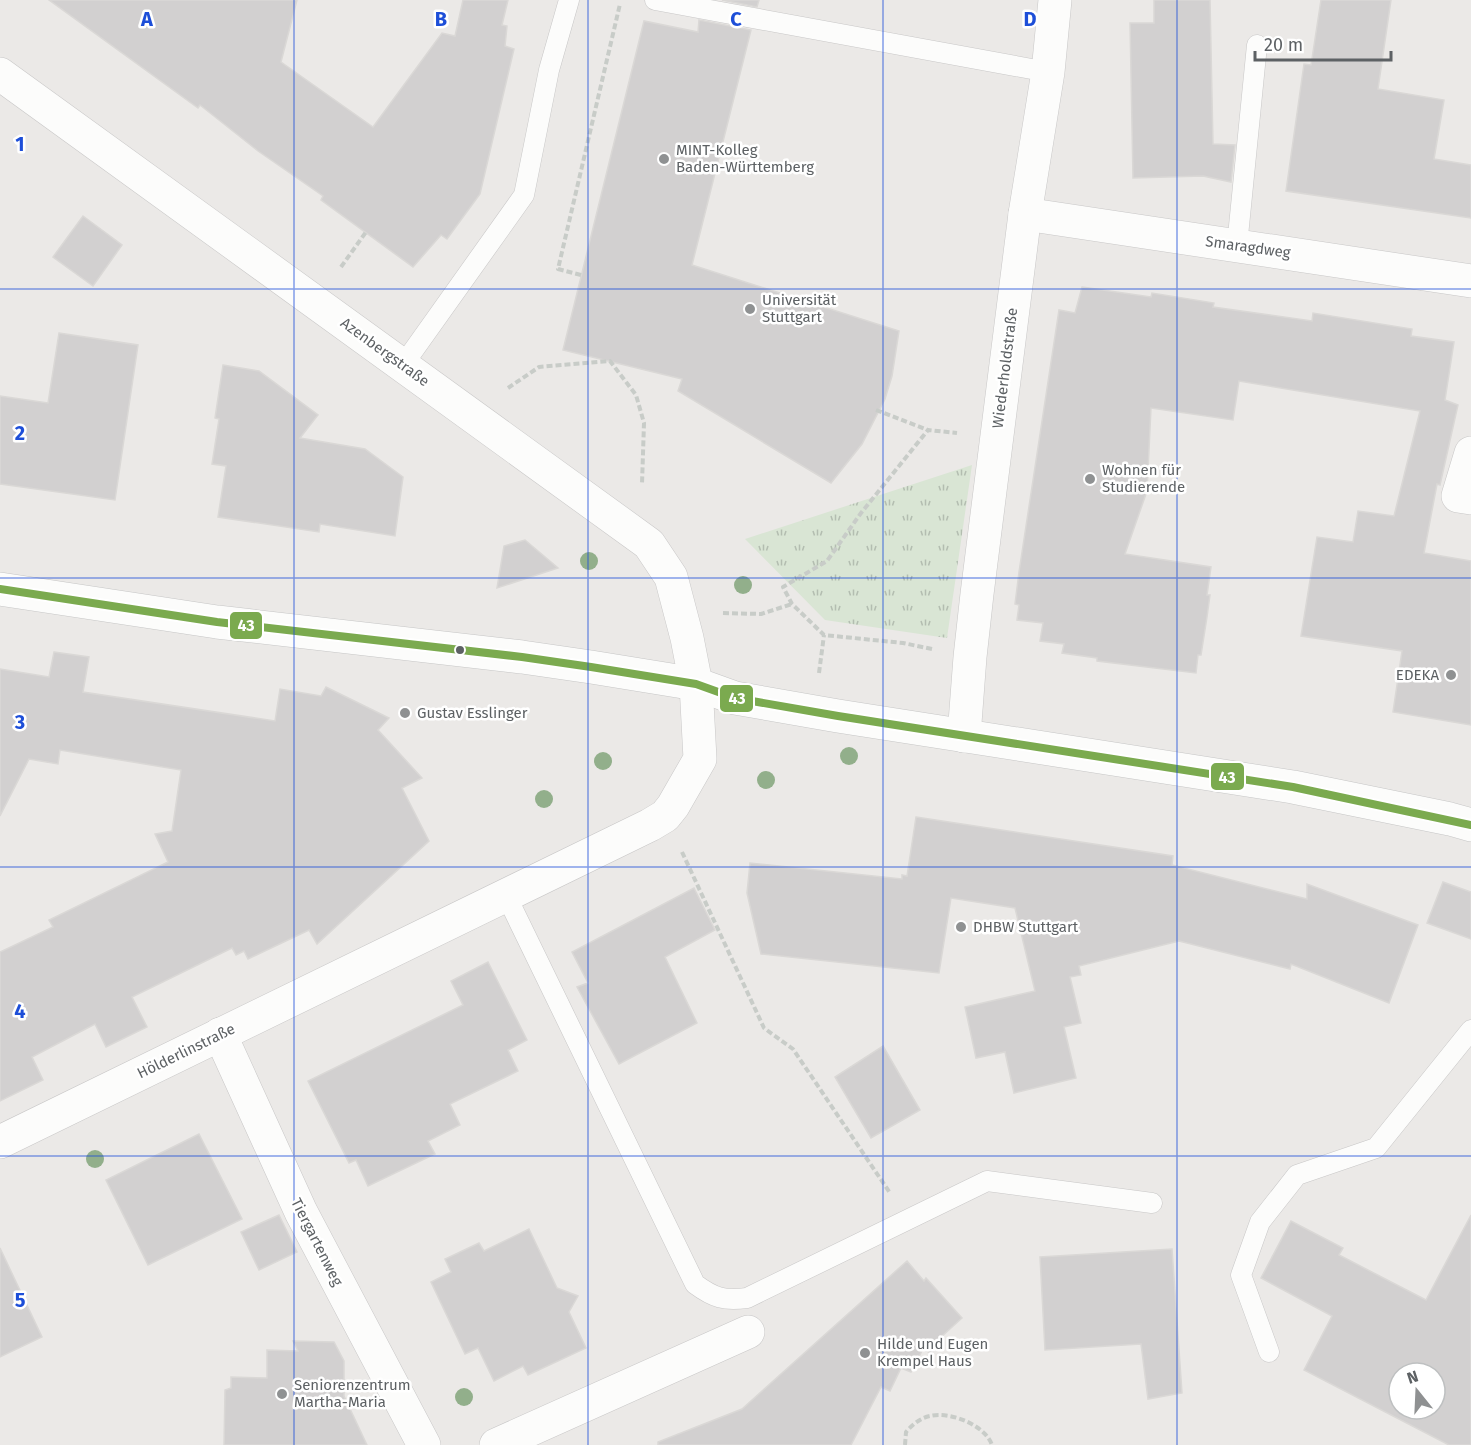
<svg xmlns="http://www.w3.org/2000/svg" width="1471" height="1445" viewBox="0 0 1471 1445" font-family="'Fira Sans',sans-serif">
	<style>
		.grass { fill: url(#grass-tufts) }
		.building { fill: #d2d0d0; stroke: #dad8d6; stroke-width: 1.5; fill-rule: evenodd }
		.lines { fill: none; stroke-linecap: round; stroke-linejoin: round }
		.lane-casing { stroke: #c8c7c7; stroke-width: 21 }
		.street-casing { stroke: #c8c7c7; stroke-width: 34 }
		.secondary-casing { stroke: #c6c6c6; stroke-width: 34 }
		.path { stroke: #c8ccc8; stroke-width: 4; stroke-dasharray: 6 3; stroke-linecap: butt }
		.lane { stroke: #fcfcfb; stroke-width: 20 }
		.street { stroke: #fcfcfb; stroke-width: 33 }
		.secondary { stroke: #fcfcfb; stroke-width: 33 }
		.bus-1-casing { stroke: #fff; stroke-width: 12 }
		.bus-1 { stroke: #7baa4f; stroke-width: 8 }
		.tree { fill: #92af8b }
		.grid { fill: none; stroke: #1d4ed8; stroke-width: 1.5; stroke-opacity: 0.55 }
		.poi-dot { fill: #8f9192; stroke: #fff; stroke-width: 2 }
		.bus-dot { fill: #5d6164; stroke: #fff; stroke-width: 2 }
		.labels { text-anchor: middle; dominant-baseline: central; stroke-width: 5; stroke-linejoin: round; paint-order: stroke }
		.poi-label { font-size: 15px; fill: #5d6164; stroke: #fff; text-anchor: start }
		.street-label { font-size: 15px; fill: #5d6164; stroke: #fff }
		.grid-label { font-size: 20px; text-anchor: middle; font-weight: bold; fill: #1d4ed8; stroke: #fff; stroke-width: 5; stroke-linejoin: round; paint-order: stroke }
		.line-badge { stroke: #fff; stroke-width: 2 }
		.badge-label { font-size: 16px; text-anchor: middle; font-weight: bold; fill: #fff }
	</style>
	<defs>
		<pattern id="grass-tufts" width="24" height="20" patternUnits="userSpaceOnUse" patternTransform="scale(1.5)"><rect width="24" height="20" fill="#d9e5d4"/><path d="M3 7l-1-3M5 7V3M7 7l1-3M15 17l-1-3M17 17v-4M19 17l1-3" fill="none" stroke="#b3bdb0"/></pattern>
	</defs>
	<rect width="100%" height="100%" fill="#ebe9e7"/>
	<polygon class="grass" points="972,465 947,638 825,620 745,539"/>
	<g class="building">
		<polygon points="49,0 297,0 281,62 373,127 442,33 455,36 463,0 508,0 502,25 507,26 505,46 514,49 480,194 447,239 441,235 413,267 321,200 323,196 258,151 200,105 198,108"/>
		<polygon points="722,0 759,0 757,7"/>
		<polygon points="1154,0 1210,0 1213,144 1235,145 1231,182 1203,176 1133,178 1130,23 1154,23"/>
		<polygon points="1321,0 1391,0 1378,89 1444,100 1434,159 1471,165 1471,218 1286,191 1304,64 1311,65"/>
		<polygon points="699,20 751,30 692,265 899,331 892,376 885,399 862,444 831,483 678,391 682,379 563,350 644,21 698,32"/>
		<polygon points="83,216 122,245 93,286 53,257"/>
		<polygon points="1082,287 1151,297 1152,293 1214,303 1213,307 1312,321 1313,313 1412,329 1411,336 1454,342 1445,400 1458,405 1440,485 1437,484 1424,553 1471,561 1471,725 1393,712 1402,651 1301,636 1317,537 1353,542 1358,511 1394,516 1420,411 1239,381 1233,420 1151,408 1147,491 1125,554 1211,567 1207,595 1210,595 1207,617 1201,655 1198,655 1196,673 1097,661 1097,658 1062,653 1064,644 1040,641 1043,623 1017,620 1019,605 1015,604 1019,572 1059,310 1075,313"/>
		<polygon points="59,333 138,345 115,500 0,484 0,396 48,403"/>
		<polygon points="223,365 259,371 318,415 300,438 365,449 403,477 395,536 320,524 319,532 218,517 226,466 212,464 219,419 215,418"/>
		<polygon points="525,540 558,568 497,588 504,546"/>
		<polygon points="54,652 89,657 83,692 275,721 280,689 321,696 326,687 389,718 378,730 422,778 402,788 429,841 317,944 309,930 248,959 244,951 236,955 232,948 132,997 147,1027 106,1047 95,1024 32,1057 43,1080 0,1101 0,952 53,927 49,920 168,862 155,834 172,831 181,770 60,750 58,764 29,759 0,816 0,669 49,677"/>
		<polygon points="916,817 1173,856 1172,865 1307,899 1307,884 1418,925 1389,1003 1291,964 1290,969 1179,941 1079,966 1081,975 1070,977 1081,1023 1064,1027 1076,1078 1014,1093 1005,1052 976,1058 965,1007 1035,991 1015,908 951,898 939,973 761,954 747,893 750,863 902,879 902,875 907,876"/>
		<polygon points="1443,882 1471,892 1471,939 1427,923"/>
		<polygon points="694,888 715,930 665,957 697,1023 619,1064 577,987 588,983 572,952"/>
		<polygon points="488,962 527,1040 508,1050 518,1071 450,1104 460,1125 428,1141 435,1154 368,1186 356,1160 349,1163 308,1081 463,1005 451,981"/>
		<polygon points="883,1046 920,1110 871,1138 835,1077"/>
		<polygon points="199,1134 242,1219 148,1265 106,1180"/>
		<polygon points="279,1215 297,1252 259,1270 241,1232"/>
		<path d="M1471,1215V1445H1449L1304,1370L1332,1316L1261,1278L1291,1221L1343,1248L1339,1255L1426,1300ZM1399,1373H1435V1409H1399Z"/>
		<polygon points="529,1229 557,1288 578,1296 569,1312 586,1348 528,1375 523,1366 494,1381 478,1348 465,1354 431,1282 451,1272 445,1259 479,1243 484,1251"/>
		<polygon points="0,1248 42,1337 0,1357"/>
		<polygon points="1172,1249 1182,1393 1148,1399 1141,1344 1045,1350 1040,1257"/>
		<polygon points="907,1261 924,1281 926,1278 962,1318 940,1338 932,1354 923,1349 911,1372 901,1368 890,1391 881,1387 851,1445 658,1445 658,1442 742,1409"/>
		<polygon points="293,1341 334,1342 344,1361 344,1396 367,1445 224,1445 225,1390 231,1388 231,1377 267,1378 267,1350 298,1351"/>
	</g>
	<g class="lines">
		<g class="lane-casing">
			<g id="lane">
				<polyline points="655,0 1048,72"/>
				<polyline points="1237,246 1257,45"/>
				<polyline points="403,365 524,195 549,70 569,0"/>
				<path d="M506,895L695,1284C714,1298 724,1301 747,1298L987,1181L1152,1203"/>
				<polyline points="1269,1352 1241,1275 1260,1222 1297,1175 1376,1148 1471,1030"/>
			</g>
		</g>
		<g class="street-casing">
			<g id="street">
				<polyline points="0,74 649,544 671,577 687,638 696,684 700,759 673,806 665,816 650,825 0,1142"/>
				<polyline points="1025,214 1471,281"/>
				<polyline points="1471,453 1458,496 1471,498"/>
				<polyline points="964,736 970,657 977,594 1025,214 1048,72 1055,0"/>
				<polyline points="220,1034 301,1212 424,1445"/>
				<polyline points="496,1445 748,1332"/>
			</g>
		</g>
		<g class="secondary-casing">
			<polyline id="secondary" points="0,589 217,622 522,657 591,667 696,684 735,698 838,716 1293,787 1450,819 1471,825"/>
		</g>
		<g class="path">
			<polyline points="341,267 366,232"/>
			<polyline points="581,275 558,269 620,4"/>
			<polyline points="508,388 539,367 610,361 636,395 644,423 642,484"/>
			<polyline points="876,410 928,430"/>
			<polyline points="723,613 761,614 792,604"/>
			<polyline points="932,649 903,643 824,635 792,604 783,587 827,561 861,513 928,430 957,433"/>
			<polyline points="819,673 824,635"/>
			<polyline points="682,852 764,1028 793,1049 890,1193"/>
			<path d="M905,1445L906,1432C912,1425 920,1418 930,1416C950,1411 985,1425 992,1445"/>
		</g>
		<use href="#lane" class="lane"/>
		<use href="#street" class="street"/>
		<use href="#secondary" class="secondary"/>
		<g class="bus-1-casing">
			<polyline id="bus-1" points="0,589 217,622 522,657 591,667 696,684 735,698 838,716 1293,787 1471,825"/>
		</g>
		<use href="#bus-1" class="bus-1"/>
	</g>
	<g class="tree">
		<circle cx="589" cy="561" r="9"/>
		<circle cx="743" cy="585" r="9"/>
		<circle cx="849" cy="756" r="9"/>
		<circle cx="603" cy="761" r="9"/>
		<circle cx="766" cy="780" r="9"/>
		<circle cx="544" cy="799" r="9"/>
		<circle cx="95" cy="1159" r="9"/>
		<circle cx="464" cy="1397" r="9"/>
	</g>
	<path class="grid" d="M294,0V1445M588,0V1445M883,0V1445M1177,0V1445M0,289H1471M0,578H1471M0,867H1471M0,1156H1471"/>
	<g class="poi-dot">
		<circle cx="664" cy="159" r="6"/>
		<circle cx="750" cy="309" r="6"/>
		<circle cx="1090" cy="479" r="6"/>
		<circle cx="1451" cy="675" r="6"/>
		<circle cx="405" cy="713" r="6"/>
		<circle cx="961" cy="927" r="6"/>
		<circle cx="865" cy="1353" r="6"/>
		<circle cx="282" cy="1394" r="6"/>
	</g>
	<circle class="bus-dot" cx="460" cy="650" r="5"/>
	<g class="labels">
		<g class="poi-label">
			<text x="676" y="150">MINT-Kolleg<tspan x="676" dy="17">Baden-Württemberg</tspan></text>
			<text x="762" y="300">Universität<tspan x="762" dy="17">Stuttgart</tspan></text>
			<text x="1102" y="470">Wohnen für<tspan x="1102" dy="17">Studierende</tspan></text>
			<text x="1439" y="675" text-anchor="end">EDEKA</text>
			<text x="417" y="713">Gustav Esslinger</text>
			<text x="973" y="927">DHBW Stuttgart</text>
			<text x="877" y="1344">Hilde und Eugen<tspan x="877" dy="17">Krempel Haus</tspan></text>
			<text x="294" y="1385">Seniorenzentrum<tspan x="294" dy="17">Martha-Maria</tspan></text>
		</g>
		<g class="street-label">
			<text transform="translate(1248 247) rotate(8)">Smaragdweg</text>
			<text transform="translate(385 352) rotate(36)">Azenbergstraße</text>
			<text transform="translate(1005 368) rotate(-83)">Wiederholdstraße</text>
			<text transform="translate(186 1051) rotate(-26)">Hölderlinstraße</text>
			<text transform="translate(317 1242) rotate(63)">Tiergartenweg</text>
		</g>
	</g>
	<g class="grid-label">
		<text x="147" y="26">A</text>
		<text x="441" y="26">B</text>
		<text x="736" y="26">C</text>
		<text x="1030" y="26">D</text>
		<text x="20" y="151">1</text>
		<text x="20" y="440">2</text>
		<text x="20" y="729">3</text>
		<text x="20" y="1018">4</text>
		<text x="20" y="1307">5</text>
	</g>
	<g class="line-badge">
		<rect x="229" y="611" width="34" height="29" rx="6" fill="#7baa4f"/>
		<rect x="719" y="684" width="35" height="29" rx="6" fill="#7baa4f"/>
		<rect x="1210" y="762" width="35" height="29" rx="6" fill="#7baa4f"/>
	</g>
	<g class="badge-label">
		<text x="246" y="631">43</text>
		<text x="737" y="704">43</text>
		<text x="1227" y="783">43</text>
	</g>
	<g transform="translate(1417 1391) rotate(342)"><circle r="28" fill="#ffffff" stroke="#bec0c1" stroke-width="1.5"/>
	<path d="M0-4.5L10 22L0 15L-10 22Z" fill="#8f9192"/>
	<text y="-9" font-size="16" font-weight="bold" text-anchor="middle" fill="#5d6164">N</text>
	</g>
	<path d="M1255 51v9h136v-9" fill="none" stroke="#5d6164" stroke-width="3"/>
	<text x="1264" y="51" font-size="18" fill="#5d6164" stroke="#ffffff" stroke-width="4.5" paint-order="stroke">20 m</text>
</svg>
